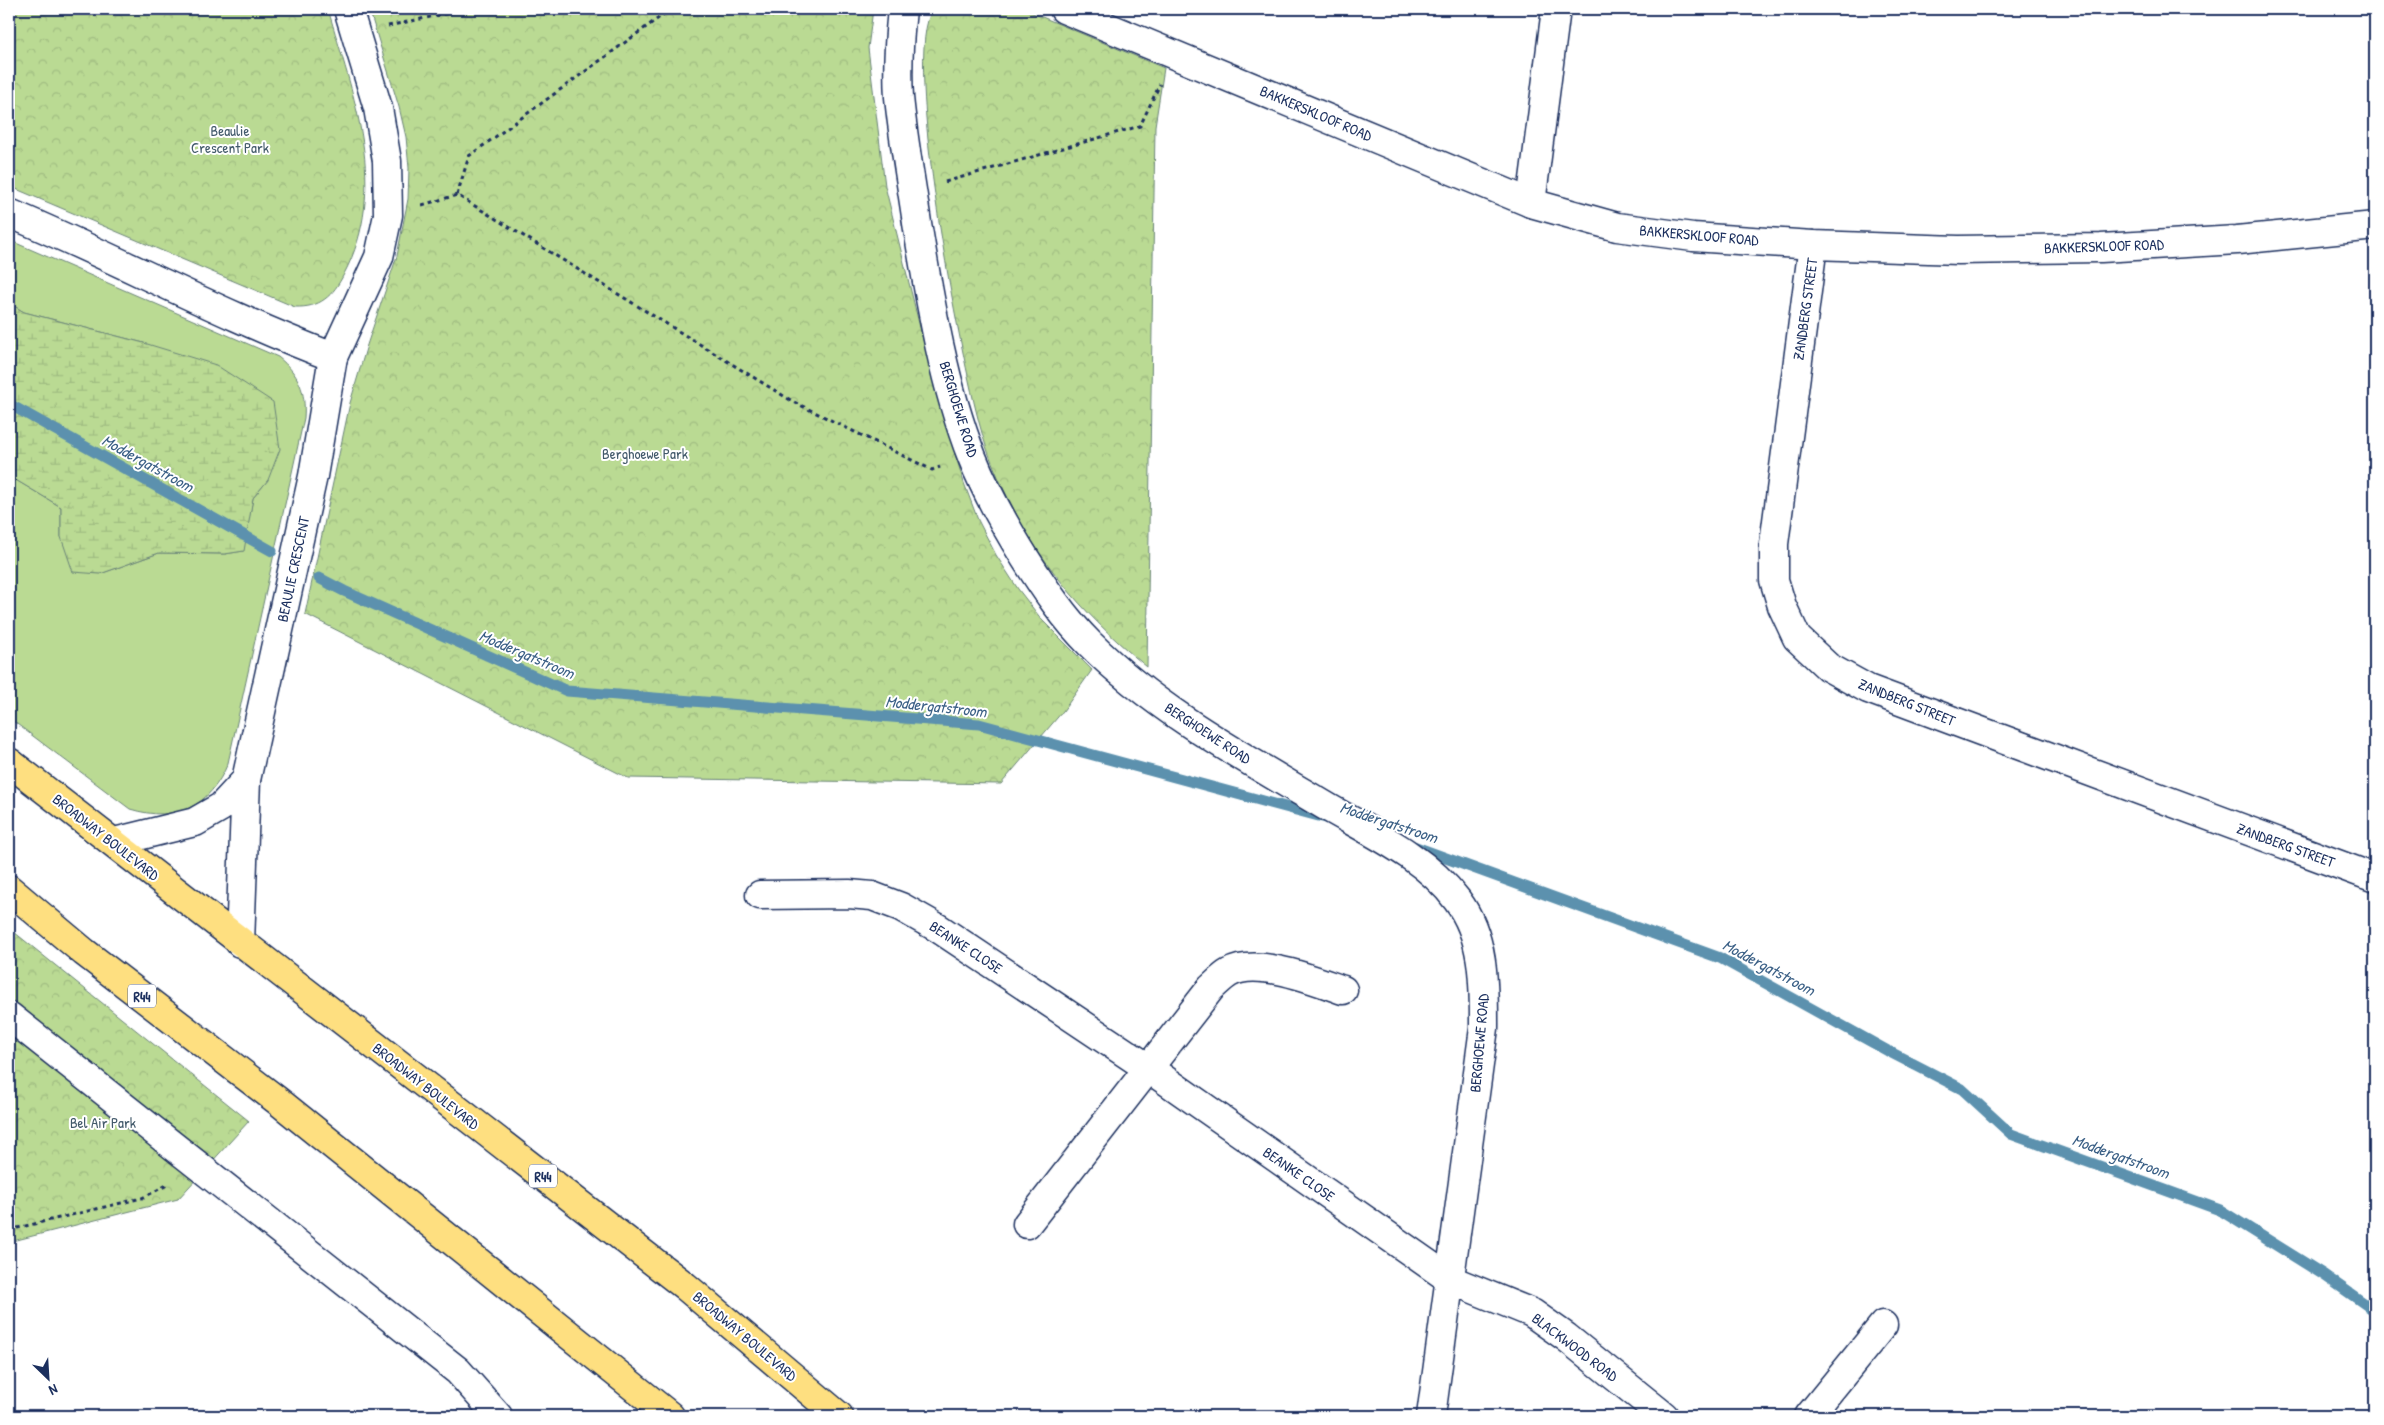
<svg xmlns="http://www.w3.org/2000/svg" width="2384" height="1425" viewBox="0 0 2384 1425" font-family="'Patrick Hand',sans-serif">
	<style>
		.grass { fill: #bada93; stroke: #6a8478 }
		.wetland { fill: url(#wetland-marsh); stroke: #6a8478 }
		.park { fill: url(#park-crowns); stroke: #6a8478 }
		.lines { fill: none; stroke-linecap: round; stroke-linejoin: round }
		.stream { stroke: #5b91ae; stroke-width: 11 }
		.minor-casing { stroke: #1b2f5e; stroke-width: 31 }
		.primary-casing { stroke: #1b2f5e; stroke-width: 31 }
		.path { stroke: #1b2f5e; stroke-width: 3; stroke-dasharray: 4 4; stroke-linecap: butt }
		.minor { stroke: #fff; stroke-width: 28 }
		.primary { stroke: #fedf80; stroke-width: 28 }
		.labels { text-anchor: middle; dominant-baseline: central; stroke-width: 4; stroke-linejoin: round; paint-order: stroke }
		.shield { fill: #fff; stroke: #5f6d8e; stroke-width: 1 }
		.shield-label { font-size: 14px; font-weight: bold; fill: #1b2f5e }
		.street-label { font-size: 15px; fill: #1b2f5e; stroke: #fff }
		.park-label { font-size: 15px; fill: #435a6b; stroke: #fff }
		.water-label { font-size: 16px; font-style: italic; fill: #3b6086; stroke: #fff }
	</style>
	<defs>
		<pattern id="wetland-marsh" width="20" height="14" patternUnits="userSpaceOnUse" patternTransform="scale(1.25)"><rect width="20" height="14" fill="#bada93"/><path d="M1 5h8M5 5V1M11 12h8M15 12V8" fill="none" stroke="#9fbb81"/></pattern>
		<pattern id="park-crowns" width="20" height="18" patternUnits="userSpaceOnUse" patternTransform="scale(1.25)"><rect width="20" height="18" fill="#bada93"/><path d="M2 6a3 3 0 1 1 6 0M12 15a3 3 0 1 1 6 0" fill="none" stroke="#9fbb81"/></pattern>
	</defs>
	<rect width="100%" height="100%" fill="#fff"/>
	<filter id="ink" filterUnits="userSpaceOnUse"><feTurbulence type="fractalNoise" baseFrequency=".02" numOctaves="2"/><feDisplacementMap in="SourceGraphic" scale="10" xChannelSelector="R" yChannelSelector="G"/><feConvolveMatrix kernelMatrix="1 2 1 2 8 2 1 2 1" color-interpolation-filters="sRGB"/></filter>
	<g filter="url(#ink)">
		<path class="grass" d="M9,240L278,357C299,374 306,391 304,418L228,763C210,807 176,823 130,809L9,718V476L61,507V537L100,574L159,553L225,554L243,551L253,498L268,480L144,343L24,312L9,303Z"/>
		<polygon class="wetland" points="9,303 24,312 144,343 216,365 273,402 280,449 268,480 253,498 244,551 225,554 159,553 100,574 73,572 61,537 61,507 9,476"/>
		<g class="park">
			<path d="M9,9H328C353,96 390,187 344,274C333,296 320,308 295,307L9,186Z"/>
			<polygon points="369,9 873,9 868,48 885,186 935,388 964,483 978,520 996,555 1018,589 1042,620 1092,670 1063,711 1001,784 628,778 305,614 350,403 367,345 397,256 408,199 409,168 406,137 399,107"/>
			<path d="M933,9H1023L1164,68L1155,126L1147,667C1092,622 1045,571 1012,506C999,481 987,453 980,426C962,361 900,56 933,9Z"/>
			<polygon points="9,928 249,1121 178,1199 9,1242"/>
		</g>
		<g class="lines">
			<g class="stream">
				<polyline points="9,404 272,551"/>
				<polyline points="319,578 344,591 567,691 979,724 1326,818"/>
				<polyline points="1413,846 1720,958 1888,1051 1962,1089 2011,1134 2220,1210 2324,1275 2375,1311"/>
			</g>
			<g class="minor-casing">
				<g id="minor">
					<path d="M902,9C899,38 897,68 899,97C903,139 911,181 917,223C930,301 943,383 972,457C986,492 1005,526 1025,558C1044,588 1064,618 1090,644C1158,712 1247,759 1329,808C1374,834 1426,858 1457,900C1485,937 1484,984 1484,1028L1431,1416"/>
					<polyline points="1064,9 1531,203 1617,227 1693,237 1813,245 1958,250 2101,248 2237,240 2375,226"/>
					<polyline points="1531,203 1556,9"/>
					<path d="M9,213C118,259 222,315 333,357"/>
					<polyline points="1813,245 1774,544 1774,580 1782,606 1797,638 1828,667 1868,689 2375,878"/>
					<polyline points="114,842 195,822 221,807 246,780"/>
					<polyline points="760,895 849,894 872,896 901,907 938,928 1148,1068 1451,1280 1532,1313 1566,1337 1664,1416"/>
					<polyline points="240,943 246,780 313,476 333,357 379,257 388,215 387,161 378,108 348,9"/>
					<polyline points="9,1016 458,1371 498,1416"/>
					<path d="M1027,1224L1211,988C1216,984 1222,977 1229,973C1257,957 1314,980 1343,990"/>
					<polyline points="1809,1416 1883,1325"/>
				</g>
			</g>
			<g class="primary-casing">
				<g id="primary">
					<polyline points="9,762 685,1286 839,1416"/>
					<polyline points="9,889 84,952 278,1101 670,1416"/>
				</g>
			</g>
			<g class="path">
				<polyline points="388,26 468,9"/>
				<polyline points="945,182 1140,126 1160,84"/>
				<polyline points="457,195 469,156 671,9"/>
				<polyline points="422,205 457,195 792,401 932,470 940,467"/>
				<polyline points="9,1230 142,1198 167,1185"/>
			</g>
			<use href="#minor" class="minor"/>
			<use href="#primary" class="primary"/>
		</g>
	</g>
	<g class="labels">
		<g class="shield">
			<rect x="128" y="984.5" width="28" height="23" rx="4"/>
			<rect x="529" y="1164.5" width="28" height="23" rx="4"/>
		</g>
		<g class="shield-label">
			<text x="142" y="996">R44</text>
			<text x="543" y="1176">R44</text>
		</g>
		<g class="street-label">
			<text transform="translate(1316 113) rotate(23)">BAKKERSKLOOF ROAD</text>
			<text transform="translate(1699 235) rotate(5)">BAKKERSKLOOF ROAD</text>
			<text transform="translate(2104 246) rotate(-2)">BAKKERSKLOOF ROAD</text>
			<text transform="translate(1805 309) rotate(-82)">ZANDBERG STREET</text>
			<text transform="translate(959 409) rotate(73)">BERGHOEWE ROAD</text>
			<text transform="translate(293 569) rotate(-78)">BEAULIE CRESCENT</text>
			<text transform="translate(1907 702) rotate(22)">ZANDBERG STREET</text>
			<text transform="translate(1208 733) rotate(33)">BERGHOEWE ROAD</text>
			<text transform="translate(106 837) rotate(38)">BROADWAY BOULEVARD</text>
			<text transform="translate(2286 845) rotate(20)">ZANDBERG STREET</text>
			<text transform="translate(966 947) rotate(33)">BEANKE CLOSE</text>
			<text transform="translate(1479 1043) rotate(-85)">BERGHOEWE ROAD</text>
			<text transform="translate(426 1086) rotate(38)">BROADWAY BOULEVARD</text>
			<text transform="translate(1299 1174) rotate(35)">BEANKE CLOSE</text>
			<text transform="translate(745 1336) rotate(40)">BROADWAY BOULEVARD</text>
			<text transform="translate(1575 1347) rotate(37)">BLACKWOOD ROAD</text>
		</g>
		<g class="park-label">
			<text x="230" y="130">Beaulie<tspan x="230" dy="17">Crescent Park</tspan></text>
			<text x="645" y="453">Berghoewe Park</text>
			<text x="103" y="1122">Bel Air Park</text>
		</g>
		<g class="water-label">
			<text transform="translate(148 463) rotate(29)">Moddergatstroom</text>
			<text transform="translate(527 654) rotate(23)">Moddergatstroom</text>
			<text transform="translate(936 706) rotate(6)">Moddergatstroom</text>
			<text transform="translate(1389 822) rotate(18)">Moddergatstroom</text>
			<text transform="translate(1769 967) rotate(28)">Moddergatstroom</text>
			<text transform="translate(2121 1156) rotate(20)">Moddergatstroom</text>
		</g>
	</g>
	<rect width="2384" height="1425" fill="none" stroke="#fff" stroke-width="30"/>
	<rect x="15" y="15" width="2354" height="1395" fill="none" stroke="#1b2f5e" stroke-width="2" filter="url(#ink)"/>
	<g transform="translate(48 1378) rotate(155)" stroke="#ffffff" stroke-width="4" paint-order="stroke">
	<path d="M0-4L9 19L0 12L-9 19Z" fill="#1b2f5e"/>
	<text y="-8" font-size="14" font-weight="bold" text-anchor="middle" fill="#1b2f5e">N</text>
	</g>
</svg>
